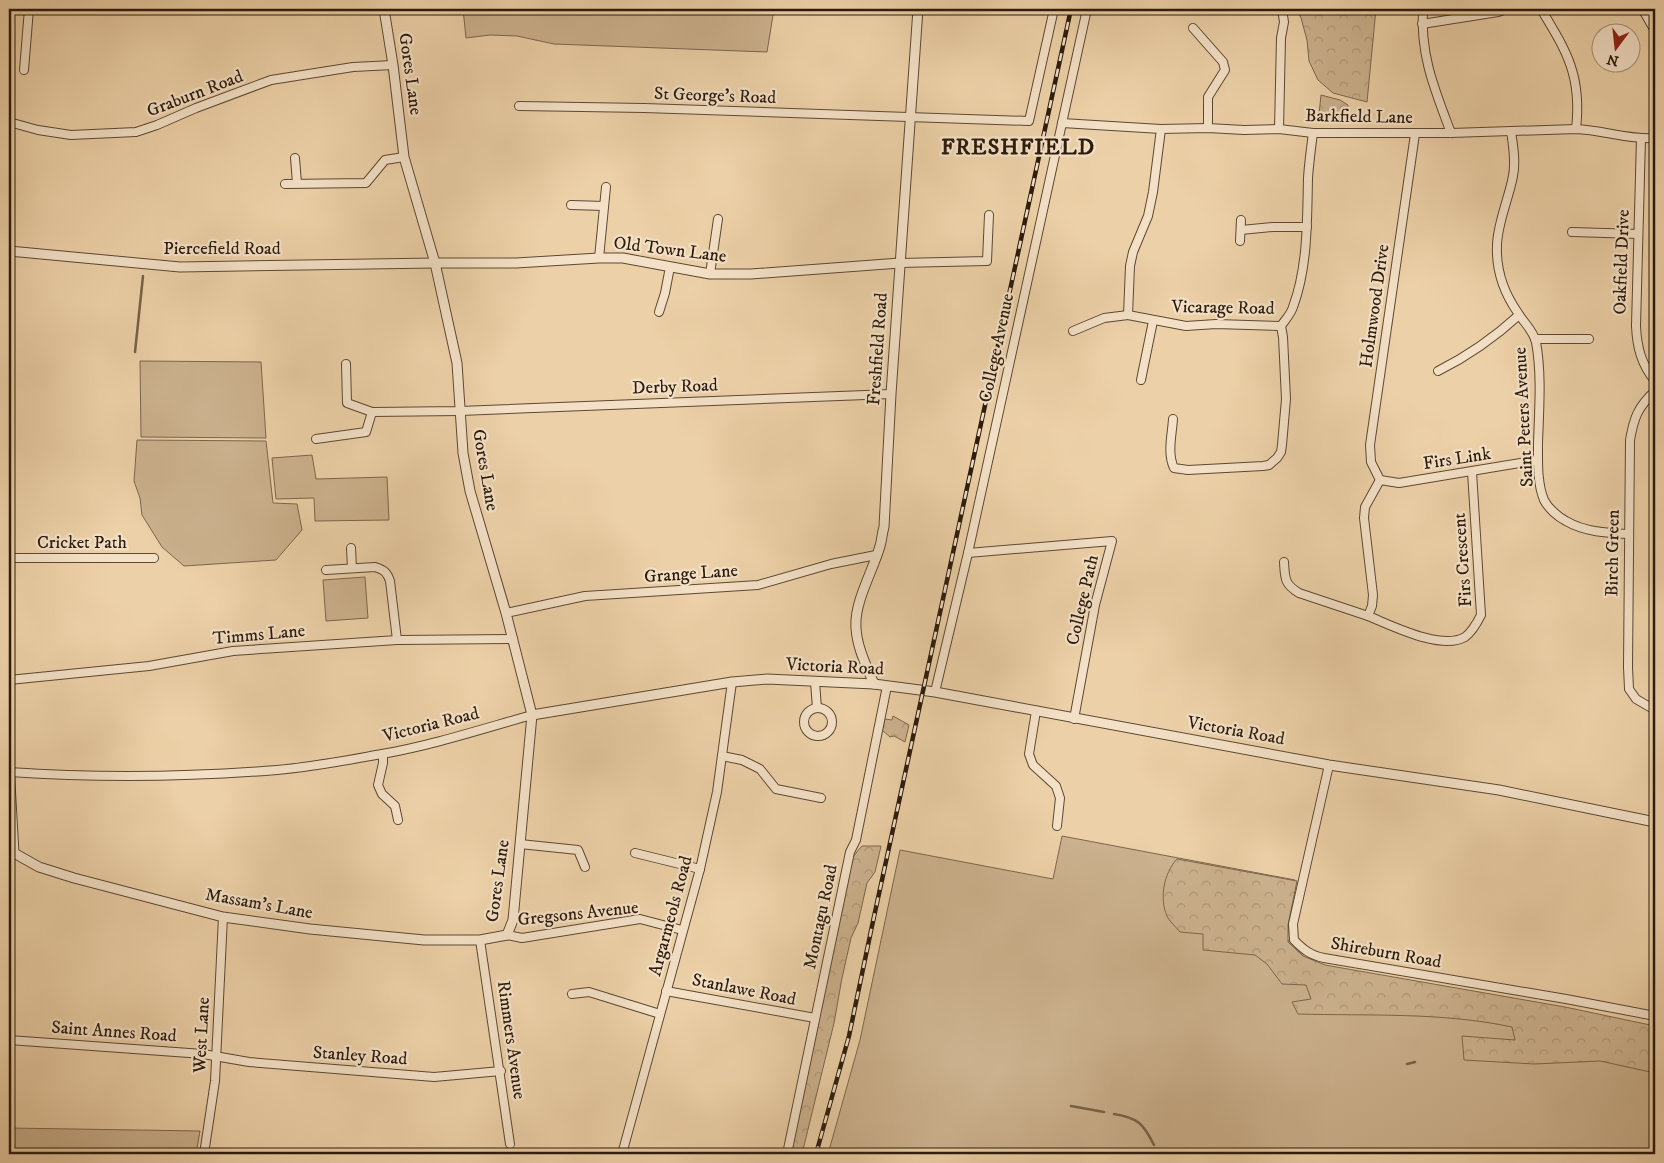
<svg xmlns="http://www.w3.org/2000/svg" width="1664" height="1163" viewBox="0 0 1664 1163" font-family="'IM FELL DW Pica',serif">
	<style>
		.grass { fill: #cbb18d; stroke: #7c664c }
		.forest { fill: url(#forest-crowns); stroke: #7c664c }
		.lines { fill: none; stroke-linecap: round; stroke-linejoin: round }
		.stream { stroke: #786249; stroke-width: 2.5 }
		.minor-casing { stroke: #5c4833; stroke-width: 10 }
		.tertiary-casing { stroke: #5c4833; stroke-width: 11 }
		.minor { stroke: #f3e0c6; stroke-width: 8 }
		.tertiary { stroke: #f3e0c6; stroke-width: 9 }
		.rail-casing { stroke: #2c1b0c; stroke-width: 4.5 }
		.rail { stroke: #f3e0c6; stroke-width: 2.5; stroke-dasharray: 8; stroke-linecap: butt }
		.labels { text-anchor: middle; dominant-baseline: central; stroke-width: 4.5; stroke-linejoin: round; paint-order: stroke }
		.street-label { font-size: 18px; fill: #2c1b0c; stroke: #f3e0c6 }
		.district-label { font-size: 22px; font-weight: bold; letter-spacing: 1px; fill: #2c1b0c; stroke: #f3e0c6 }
	</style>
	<defs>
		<pattern id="forest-crowns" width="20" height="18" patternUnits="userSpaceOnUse" patternTransform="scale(1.25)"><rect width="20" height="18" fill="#cbb18d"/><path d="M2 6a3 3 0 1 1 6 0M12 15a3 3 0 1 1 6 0" fill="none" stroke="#ae9878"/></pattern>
	</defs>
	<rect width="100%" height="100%" fill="#ecd0a7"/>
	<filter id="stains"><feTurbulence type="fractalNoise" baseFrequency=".004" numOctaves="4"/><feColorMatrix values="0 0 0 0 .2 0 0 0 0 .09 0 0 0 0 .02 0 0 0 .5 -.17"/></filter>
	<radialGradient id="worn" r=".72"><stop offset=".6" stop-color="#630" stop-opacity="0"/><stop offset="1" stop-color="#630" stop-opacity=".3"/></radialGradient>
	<g class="grass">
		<polygon points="463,9 774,9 767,52 554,44 517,36 490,35 466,38"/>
		<polygon points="140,361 261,362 266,438 141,437"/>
		<polygon points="137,440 266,441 273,503 297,504 302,530 276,560 184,566 162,547 142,515 140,498 134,481"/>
		<polygon points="312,455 316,479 387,477 389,520 315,521 314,498 276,499 272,458"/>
		<polygon points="365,577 368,618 326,621 323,580"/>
		<polygon points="1062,836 1295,880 1287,939 1309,962 1655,1046 1655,1154 828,1154 860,1040 900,850 1053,879"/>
		<polygon points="9,1128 200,1131 196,1154 9,1154"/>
	</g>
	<g class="forest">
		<polygon points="1296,9 1376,9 1367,102 1333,93 1318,80 1309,61 1307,40 1301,18"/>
		<polygon points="1321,95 1340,100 1348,105 1347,114 1342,118 1319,114"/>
		<polygon points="893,716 909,725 905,742 894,736 890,737 882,730 885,719 892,720"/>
		<path d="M862,846H881L875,872L867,883L858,923L851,938L842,978L834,1023L802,1154H789L848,864C853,858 856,852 862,846Z"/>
		<path d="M1177,859L1297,881L1288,925V942L1303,956L1325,965L1565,1007L1655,1026V1073L1600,1061L1534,1064L1464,1060L1462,1036L1515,1040L1512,1027C1442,1012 1369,1016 1298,1014L1292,1002L1311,999L1306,985L1282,984L1267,964L1255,955L1203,950V934L1180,932C1176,927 1169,921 1167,916C1159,898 1164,873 1177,859Z"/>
	</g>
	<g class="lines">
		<g class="stream">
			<polyline points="135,352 143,276"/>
			<polyline points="1407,1064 1415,1062"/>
			<polyline points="1071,1106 1104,1112"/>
			<path d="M1114,1114C1138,1118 1143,1123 1154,1145"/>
		</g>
		<g class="minor-casing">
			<g id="minor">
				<path d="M1423,9C1420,56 1435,90 1451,133"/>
				<path d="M1541,9C1567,52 1582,76 1576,129"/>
				<polyline points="1422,24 1498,12 1506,9"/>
				<polyline points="1193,28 1223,62 1225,70 1208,97 1208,128"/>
				<polyline points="24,70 29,9"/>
				<polyline points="519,106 644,108 1029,121 1054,9"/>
				<polyline points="9,122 38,130 71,135 136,132 157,125 196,108 271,80 353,67 393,65"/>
				<path d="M1062,123L1161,129L1208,128L1244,130L1279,129L1313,133H1451L1576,129C1603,130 1628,140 1655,138"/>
				<path d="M1161,129L1153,192L1148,216L1133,252L1130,266L1128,315L1186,326L1216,324L1281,326C1285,320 1291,314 1293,307C1308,267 1307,220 1308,178C1309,163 1311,148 1313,133"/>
				<polyline points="1279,129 1281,38 1284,22 1282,9"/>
				<path d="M1511,131C1513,145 1516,161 1513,176C1509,198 1497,224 1497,246C1496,271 1504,293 1518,313C1524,323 1533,330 1536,342C1542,375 1539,410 1538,444C1538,461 1537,483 1544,500C1548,508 1558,517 1566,521C1585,532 1607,533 1628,534"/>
				<path d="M1641,138L1636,326C1637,347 1641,364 1655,381"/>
				<polyline points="295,158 297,183"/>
				<polyline points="285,184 366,183 385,160 404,157"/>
				<polyline points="571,205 604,206"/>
				<polyline points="1241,230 1273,227 1307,227"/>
				<polyline points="1572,232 1638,234"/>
				<polyline points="1240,241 1241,220"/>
				<polyline points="599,258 606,187"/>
				<polyline points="900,263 987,261 989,215"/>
				<polyline points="710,274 718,219"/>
				<polyline points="659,312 665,293 670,267"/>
				<polyline points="1073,331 1104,318 1128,315"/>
				<polyline points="1535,339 1589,339"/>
				<polyline points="346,364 347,403 372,412 460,411 891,394"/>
				<path d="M1438,371C1468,356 1495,337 1519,315"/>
				<polyline points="1141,380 1153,321"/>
				<path d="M1655,391C1638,407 1634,417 1630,440L1628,667L1629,689L1636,699L1655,710"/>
				<path d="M1173,419C1172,435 1167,453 1174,468L1188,470L1263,466L1269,465L1277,458L1281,452L1282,445L1286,399L1283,337L1281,326"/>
				<polyline points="316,439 366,432 372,412"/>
				<path d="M1380,480L1365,507L1364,518L1373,595L1372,606L1368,616C1391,625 1441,651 1465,637C1472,632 1477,623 1481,615L1472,472"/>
				<polyline points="1380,480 1371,462 1370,445 1415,134"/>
				<polyline points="1380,480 1399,483 1538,460"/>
				<polyline points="351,548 352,568"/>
				<polyline points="968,553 1112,541 1095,605 1074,719"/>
				<polyline points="9,558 154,558"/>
				<path d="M1284,562C1285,578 1284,584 1299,593L1368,616"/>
				<path d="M326,570L375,567C384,570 387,572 390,581L397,640"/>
				<polyline points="506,613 585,596 758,585 831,564 876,555"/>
				<polyline points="9,680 149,666 233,651 397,640 513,639"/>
				<polyline points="815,682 817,708"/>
				<polyline points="935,692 968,553 1087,9"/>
				<circle cx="818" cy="722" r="14"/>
				<polyline points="1036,711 1029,754 1033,765 1056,786 1060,798 1057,826"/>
				<polyline points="383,754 383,763 378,785 382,794 395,806 398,820"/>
				<polyline points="722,756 742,760 760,769 776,789 821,798"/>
				<path d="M1329,765L1293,924L1294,940C1304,950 1310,955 1324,958L1566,999L1655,1016"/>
				<path d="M9,772C98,778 189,777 277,770C312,767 348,760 382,754C433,745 482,729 532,715"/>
				<polyline points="520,844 578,850 585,867"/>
				<polyline points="635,853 700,869"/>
				<polyline points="507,935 522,938 640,919 682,930"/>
				<polyline points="480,940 510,1144"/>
				<polyline points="666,991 815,1018"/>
				<polyline points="572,994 589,992 660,1014"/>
				<polyline points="9,1040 203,1054 249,1062 434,1077 501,1071"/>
				<polyline points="204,1154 215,1081 223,917"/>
				<polyline points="622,1154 700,869 717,792 732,682"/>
				<polyline points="787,1154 850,852 856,840 887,686"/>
			</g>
		</g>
		<g class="tertiary-casing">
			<g id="tertiary">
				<polyline points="1643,9 1655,30"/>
				<polyline points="9,251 180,267 435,263 516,263 599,258 623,258 710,274 751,274 900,263"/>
				<path d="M874,684C867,667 857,648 856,628C854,602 873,571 880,546C882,540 882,533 884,527L891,394L918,9"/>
				<polyline points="532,715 732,682 767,679 874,684 935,692 1329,765 1499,790 1655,822"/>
				<polyline points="9,765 14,853 39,867 74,878 223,917 310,929 424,940 480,940 507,935 513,920 532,715 506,613 470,491 463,453 457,363 435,263 404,157 393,65 384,9"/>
			</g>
		</g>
		<use href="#minor" class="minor"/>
		<use href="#tertiary" class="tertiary"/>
		<g class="rail-casing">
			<polyline id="rail" points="816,1154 849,1036 872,926 1071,9"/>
		</g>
		<use href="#rail" class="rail"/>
	</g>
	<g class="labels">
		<g class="street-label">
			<text transform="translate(410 74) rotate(82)">Gores Lane</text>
			<text transform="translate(195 94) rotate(-21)">Graburn Road</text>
			<text transform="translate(715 96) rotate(2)">St George's Road</text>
			<text transform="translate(1359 117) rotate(1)">Barkfield Lane</text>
			<text x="222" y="249">Piercefield Road</text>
			<text transform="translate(670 250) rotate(7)">Old Town Lane</text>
			<text transform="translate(1622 262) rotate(-88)">Oakfield Drive</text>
			<text transform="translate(1375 306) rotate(-82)">Holmwood Drive</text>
			<text transform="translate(1223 308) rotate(1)">Vicarage Road</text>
			<text transform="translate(997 348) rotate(-78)">College Avenue</text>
			<text transform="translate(878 349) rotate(-86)">Freshfield Road</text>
			<text transform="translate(675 387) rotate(-2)">Derby Road</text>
			<text transform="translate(1524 417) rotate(-93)">Saint Peters Avenue</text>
			<text transform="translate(1457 459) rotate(-9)">Firs Link</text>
			<text transform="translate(485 470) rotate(80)">Gores Lane</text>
			<text x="82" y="543">Cricket Path</text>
			<text transform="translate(1613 553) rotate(-89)">Birch Green</text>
			<text transform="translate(1463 560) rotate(-94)">Firs Crescent</text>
			<text transform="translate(691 574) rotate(-4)">Grange Lane</text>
			<text transform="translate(1083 600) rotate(-77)">College Path</text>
			<text transform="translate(259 635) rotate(-5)">Timms Lane</text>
			<text transform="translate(835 667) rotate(3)">Victoria Road</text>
			<text transform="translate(431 725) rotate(-14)">Victoria Road</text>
			<text transform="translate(1236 731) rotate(10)">Victoria Road</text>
			<text transform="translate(498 881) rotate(-82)">Gores Lane</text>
			<text transform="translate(259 904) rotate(10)">Massam's Lane</text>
			<text transform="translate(578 914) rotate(-6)">Gregsons Avenue</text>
			<text transform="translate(671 916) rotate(-75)">Argarmeols Road</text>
			<text transform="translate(821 917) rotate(-78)">Montagu Road</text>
			<text transform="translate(1386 953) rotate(10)">Shireburn Road</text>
			<text transform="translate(744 990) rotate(11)">Stanlawe Road</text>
			<text transform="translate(114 1032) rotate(4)">Saint Annes Road</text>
			<text transform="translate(202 1035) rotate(-87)">West Lane</text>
			<text transform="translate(511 1040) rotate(82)">Rimmers Avenue</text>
			<text transform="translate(360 1056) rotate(4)">Stanley Road</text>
		</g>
		<g class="district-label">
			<text x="1018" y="147">FRESHFIELD</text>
		</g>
	</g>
	<rect width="1664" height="1163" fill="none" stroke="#ecd0a7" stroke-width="30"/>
	<rect x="10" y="10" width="1644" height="1143" fill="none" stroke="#2c1b0c" stroke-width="2.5"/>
	<rect x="15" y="15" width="1634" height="1133" fill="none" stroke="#2c1b0c"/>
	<g transform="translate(1616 48) rotate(195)"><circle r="24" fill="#f3e0c6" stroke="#a3917c"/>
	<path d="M0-4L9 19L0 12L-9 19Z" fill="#8f2418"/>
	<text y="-8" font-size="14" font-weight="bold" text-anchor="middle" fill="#2c1b0c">N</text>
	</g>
	<rect width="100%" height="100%" filter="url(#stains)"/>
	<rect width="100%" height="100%" fill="url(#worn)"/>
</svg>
